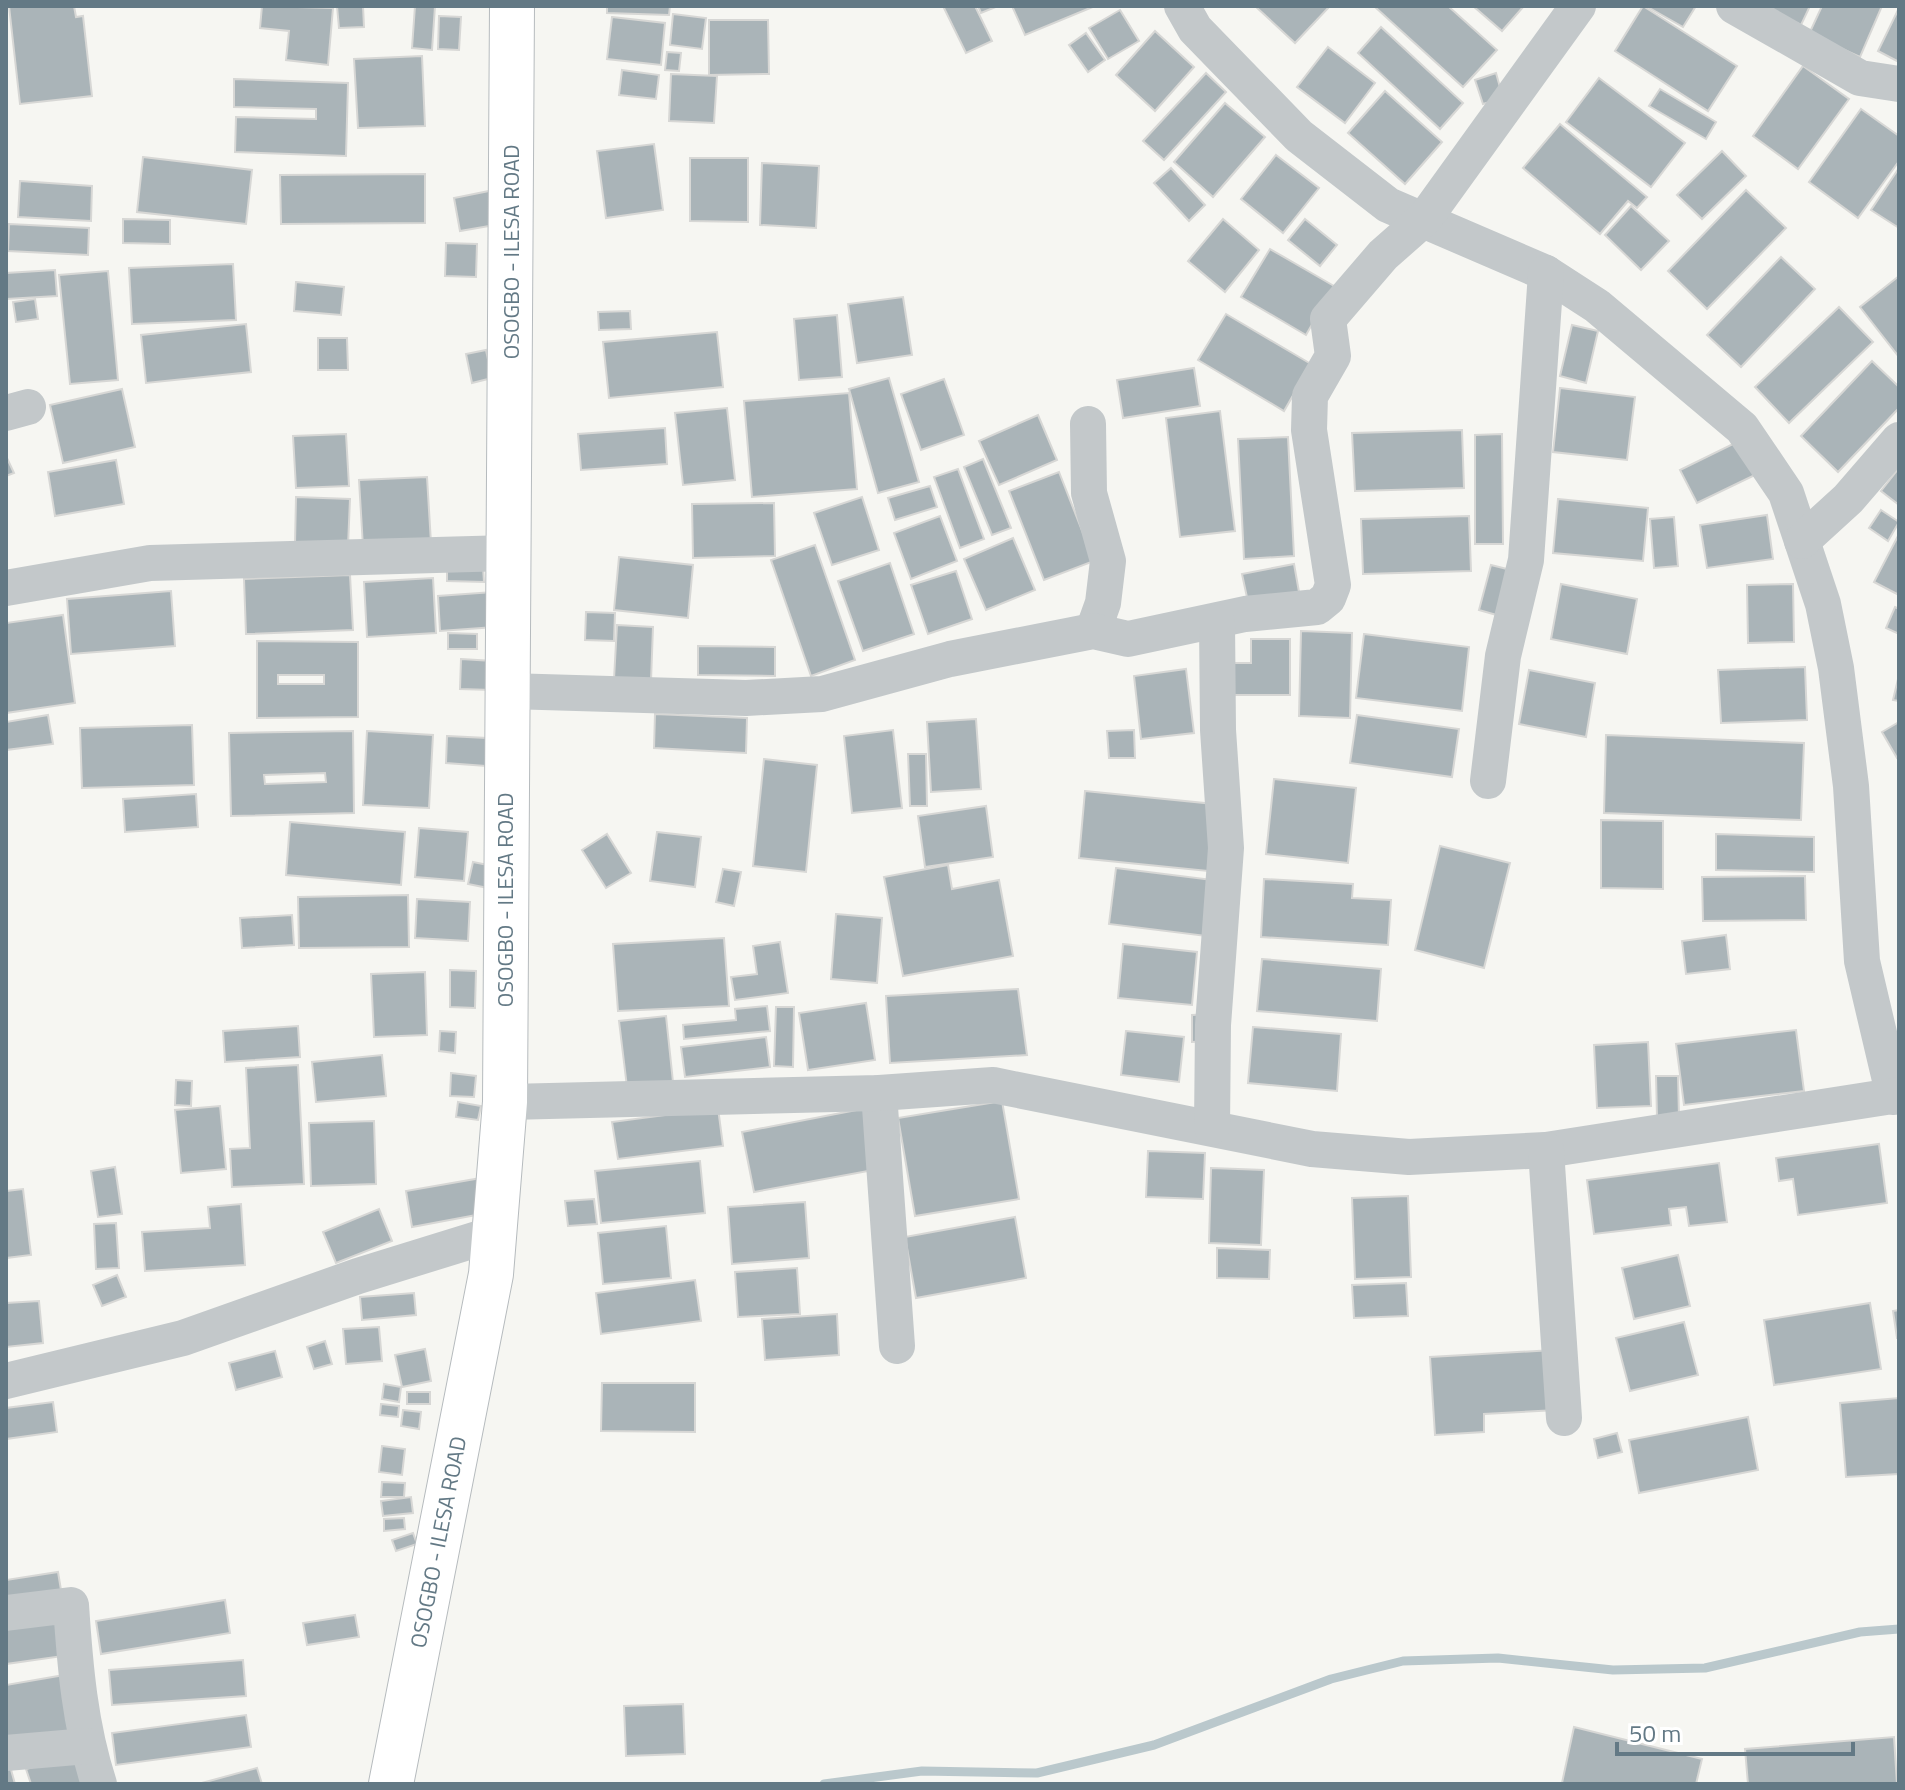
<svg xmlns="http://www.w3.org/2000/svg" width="1905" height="1790" viewBox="0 0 1905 1790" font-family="'Titillium Web',sans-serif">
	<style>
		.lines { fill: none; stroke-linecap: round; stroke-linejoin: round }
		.stream { stroke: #bac8cc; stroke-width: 9 }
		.building { fill: #aab4b8; stroke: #d7d7d5; stroke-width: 2; fill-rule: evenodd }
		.primary-casing { stroke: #b6bbbe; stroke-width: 46 }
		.street { stroke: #c3c8ca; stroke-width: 36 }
		.primary { stroke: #fff; stroke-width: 44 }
		.labels { text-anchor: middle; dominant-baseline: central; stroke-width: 8; stroke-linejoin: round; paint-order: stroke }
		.street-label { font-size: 22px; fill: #637985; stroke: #fff }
	</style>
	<rect width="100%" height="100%" fill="#f6f6f2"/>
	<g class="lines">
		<polyline class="stream" points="824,1784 922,1771 1037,1773 1154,1745 1331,1679 1403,1661 1498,1658 1613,1670 1705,1668 1860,1632 1899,1629"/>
	</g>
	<g class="building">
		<polygon points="9,6 74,6 76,17 83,16 92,96 20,104"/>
		<polygon points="262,6 333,8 328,65 286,60 289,31 260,28"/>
		<polygon points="337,6 363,6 364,27 339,28"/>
		<polygon points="415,6 435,6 432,50 412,48"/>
		<polygon points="607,6 670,6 669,15 607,13"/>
		<polygon points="943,6 975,6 992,41 966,53"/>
		<polygon points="978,6 998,6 981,13"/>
		<polygon points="1012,6 1095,6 1025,35"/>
		<polygon points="1255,6 1330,6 1295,43"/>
		<polygon points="1448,6 1497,50 1463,87 1375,7"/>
		<polygon points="1473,6 1524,6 1502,31"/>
		<polygon points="1643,6 1737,66 1708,111 1615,51"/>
		<polygon points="1646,6 1696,6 1683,27"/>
		<polygon points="1759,6 1810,6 1801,25"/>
		<polygon points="1822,6 1882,6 1860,57 1809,34"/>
		<polygon points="1899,8 1899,62 1878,51"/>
		<polygon points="1120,10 1139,41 1108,59 1089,28"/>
		<polygon points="673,14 706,18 702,49 670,45"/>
		<polygon points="439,16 461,17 459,50 438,49"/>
		<polygon points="612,17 665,23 661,65 607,59"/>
		<polygon points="709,20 768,20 769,74 709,75"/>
		<polygon points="1381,27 1463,103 1440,129 1358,53"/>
		<polygon points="1155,31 1194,67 1155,111 1116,75"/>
		<polygon points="1086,33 1105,60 1088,72 1069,45"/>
		<polygon points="1328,47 1375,83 1345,123 1297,87"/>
		<polygon points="667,52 681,53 679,71 665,70"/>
		<polygon points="422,56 425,126 358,128 354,59"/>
		<polygon points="1803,66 1849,99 1798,169 1753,136"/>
		<polygon points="622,70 659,75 656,99 619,95"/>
		<polygon points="1206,73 1226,92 1164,160 1143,141"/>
		<polygon points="1496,73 1503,98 1483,104 1475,80"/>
		<polygon points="671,74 717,76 714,123 669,121"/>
		<polygon points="1599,78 1685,143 1651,187 1566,122"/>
		<polygon points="234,79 348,83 346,156 235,152 236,117 316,119 316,109 234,107"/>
		<polygon points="1660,89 1716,122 1706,139 1649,106"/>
		<polygon points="1385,91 1442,142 1405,184 1348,133"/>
		<polygon points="1225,103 1265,137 1213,197 1174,162"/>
		<polygon points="1861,109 1899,136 1899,161 1858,218 1809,182"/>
		<polygon points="1560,124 1647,197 1637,208 1628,201 1600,234 1523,168"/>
		<polygon points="654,144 663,210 606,218 597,151"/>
		<polygon points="1722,151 1746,176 1702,219 1677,195"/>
		<polygon points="1276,155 1319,188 1283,233 1241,199"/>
		<polygon points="143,157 252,170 246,224 137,212"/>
		<polygon points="690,158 748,158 748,222 690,221"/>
		<polygon points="762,163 819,166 816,228 760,225"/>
		<polygon points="1171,168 1205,205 1189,221 1154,183"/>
		<polygon points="1899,168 1899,228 1871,210"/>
		<polygon points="425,174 425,223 281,224 280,175"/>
		<polygon points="20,181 92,186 91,221 18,217"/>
		<polygon points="1746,190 1786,228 1707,309 1668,271"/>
		<polygon points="489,191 495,225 460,231 454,198"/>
		<polygon points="1631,206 1669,241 1641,270 1605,235"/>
		<polygon points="123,219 170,220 170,244 123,243"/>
		<polygon points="1223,219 1259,250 1225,292 1188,261"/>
		<polygon points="1305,219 1337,245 1320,266 1288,240"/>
		<polygon points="9,224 89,228 88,255 8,251"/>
		<polygon points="446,243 477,244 476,277 445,276"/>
		<polygon points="1270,249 1334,286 1306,335 1241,297"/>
		<polygon points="1781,257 1815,289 1741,367 1707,335"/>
		<polygon points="233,264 236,320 132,324 129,268"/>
		<polygon points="55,270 57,296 6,299 6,273"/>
		<polygon points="108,271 118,380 70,384 59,275"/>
		<polygon points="1899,276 1899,357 1860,307"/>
		<polygon points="296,282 344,287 341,315 294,311"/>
		<polygon points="903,297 912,355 857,363 848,304"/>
		<polygon points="35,299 38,319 16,322 13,302"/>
		<polygon points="1839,307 1873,342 1789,423 1755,387"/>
		<polygon points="630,311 631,329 599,330 598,312"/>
		<polygon points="1226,314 1311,364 1284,411 1198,360"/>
		<polygon points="837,315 842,377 799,380 794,319"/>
		<polygon points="246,324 251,372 146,383 141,335"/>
		<polygon points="1572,325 1598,331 1586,383 1560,376"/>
		<polygon points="717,332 723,387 609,398 603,342"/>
		<polygon points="318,338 347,338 348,370 318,370"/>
		<polygon points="486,350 492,378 472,383 466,354"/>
		<polygon points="1872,361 1899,387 1899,408 1838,472 1801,436"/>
		<polygon points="1194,368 1200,406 1123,418 1117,380"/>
		<polygon points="889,378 919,482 878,493 849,389"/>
		<polygon points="944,379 964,435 921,450 901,394"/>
		<polygon points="1560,388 1635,397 1627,460 1553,452"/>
		<polygon points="122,389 135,447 63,463 50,405"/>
		<polygon points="849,393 857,489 752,497 744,401"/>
		<polygon points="727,408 735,480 683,485 675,413"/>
		<polygon points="1220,411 1235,531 1180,537 1166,418"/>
		<polygon points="1038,415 1057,460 999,485 979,441"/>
		<polygon points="665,428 667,464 581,470 578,434"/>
		<polygon points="1462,430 1464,488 1355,491 1352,433"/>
		<polygon points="346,434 349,486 296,488 293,436"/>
		<polygon points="1502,434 1503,544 1475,544 1475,435"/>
		<polygon points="1288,437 1294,556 1244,559 1238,439"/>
		<polygon points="1741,440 1757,474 1697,503 1680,470"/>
		<polygon points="6,456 14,473 6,476"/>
		<polygon points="983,459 1011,528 992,535 964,467"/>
		<polygon points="116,460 124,504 55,516 48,472"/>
		<polygon points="1899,468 1899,505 1881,491"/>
		<polygon points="958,469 984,539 960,548 934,477"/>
		<polygon points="1059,472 1094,561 1044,580 1009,491"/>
		<polygon points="427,477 431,543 363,547 359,480"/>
		<polygon points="930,486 937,507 895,520 888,498"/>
		<polygon points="296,497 350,499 348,546 295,544"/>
		<polygon points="862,497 879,550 832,565 814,513"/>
		<polygon points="1558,499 1648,508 1643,561 1553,553"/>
		<polygon points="774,503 775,556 693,558 692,504"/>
		<polygon points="1881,510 1899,522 1888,541 1869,528"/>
		<polygon points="1767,515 1773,559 1707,568 1700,525"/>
		<polygon points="940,516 957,561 911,579 894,533"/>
		<polygon points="1469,516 1471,571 1363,574 1361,519"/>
		<polygon points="1674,517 1678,566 1654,568 1650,519"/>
		<polygon points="1899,534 1899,595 1874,582"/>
		<polygon points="1013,538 1035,590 986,610 964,559"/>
		<polygon points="815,545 855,660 811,676 771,560"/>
		<polygon points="619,557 693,565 688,618 614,610"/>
		<polygon points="890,563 914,634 863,651 838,581"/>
		<polygon points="1294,564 1299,592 1248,602 1242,574"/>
		<polygon points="1491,565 1511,570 1500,616 1479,610"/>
		<polygon points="447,567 483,567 484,582 447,581"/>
		<polygon points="956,571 972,619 928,634 911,585"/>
		<polygon points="350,575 353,630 246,634 244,579"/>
		<polygon points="433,578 436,633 367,637 364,582"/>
		<polygon points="1561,584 1637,599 1627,654 1551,639"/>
		<polygon points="1793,584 1794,642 1748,643 1747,585"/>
		<polygon points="171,591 175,646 71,654 67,599"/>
		<polygon points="493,592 495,627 440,631 438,596"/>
		<polygon points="1895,607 1899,609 1899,634 1886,628"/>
		<polygon points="586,612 615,613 614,641 585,640"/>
		<polygon points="63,615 75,703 6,713 6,623"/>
		<polygon points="617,625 653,627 651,681 614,679"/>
		<polygon points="1301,631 1352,633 1350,718 1299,716"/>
		<polygon points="448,633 477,634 477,649 448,649"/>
		<polygon points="1364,634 1469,647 1462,711 1356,698"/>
		<polygon points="1251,639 1290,639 1290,695 1226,695 1225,663 1251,663"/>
		<path d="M257,641L358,642V717L257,718ZM278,675H324V684H278Z"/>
		<polygon points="698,646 775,647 775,676 698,675"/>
		<polygon points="461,659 493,661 492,690 460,689"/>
		<polygon points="1805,667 1807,720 1721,723 1718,670"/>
		<polygon points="1186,669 1194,733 1141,739 1134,676"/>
		<polygon points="1529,670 1595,683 1586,737 1519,724"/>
		<polygon points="1899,675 1899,701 1893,700"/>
		<polygon points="655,714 747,718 746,753 654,748"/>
		<polygon points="48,715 53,744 6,750 6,722"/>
		<polygon points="1357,715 1459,729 1452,777 1350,763"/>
		<polygon points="976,719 981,789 931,792 927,722"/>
		<polygon points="1899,722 1899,757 1897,758 1882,732"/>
		<polygon points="192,725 194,785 82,788 80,728"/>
		<polygon points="893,730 902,808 852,813 844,736"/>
		<polygon points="1134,730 1135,758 1109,758 1107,731"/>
		<path d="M353,731L354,813L231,816L229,733ZM325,773L326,782L265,784L264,775Z"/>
		<polygon points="367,731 433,735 429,808 363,805"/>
		<polygon points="1606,735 1804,743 1801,820 1604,813"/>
		<polygon points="447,736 487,738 486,766 446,763"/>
		<polygon points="908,754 926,754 927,806 910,806"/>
		<polygon points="764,759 817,765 806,872 753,866"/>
		<polygon points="1274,779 1356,788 1348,863 1266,854"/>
		<polygon points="1085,791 1214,804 1208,871 1079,858"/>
		<polygon points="196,794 198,827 125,832 123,799"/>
		<polygon points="986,806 993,857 925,867 918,816"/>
		<polygon points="1601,820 1663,821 1663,889 1601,888"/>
		<polygon points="290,822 405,832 401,885 286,875"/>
		<polygon points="419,828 468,832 464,881 415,877"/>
		<polygon points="657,832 701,837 695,887 650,881"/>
		<polygon points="607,834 631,873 606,888 582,850"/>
		<polygon points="1716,834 1814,837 1814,872 1716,870"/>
		<polygon points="1440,846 1510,863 1484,968 1415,950"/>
		<polygon points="473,862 493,866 488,888 468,884"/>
		<polygon points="948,865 952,889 999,880 1013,956 903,976 884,877"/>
		<polygon points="1116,868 1221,881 1214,937 1109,924"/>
		<polygon points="723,869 741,872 734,906 716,902"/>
		<polygon points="1805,876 1806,920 1703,921 1702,877"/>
		<polygon points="1264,879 1353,884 1352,898 1391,900 1388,945 1261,937"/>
		<polygon points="408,895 409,947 299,948 298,897"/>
		<polygon points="417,899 470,902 468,941 415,938"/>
		<polygon points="836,914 882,918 877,983 831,979"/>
		<polygon points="292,915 294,945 242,948 240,918"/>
		<polygon points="1726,935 1730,969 1686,974 1682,941"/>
		<polygon points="724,938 729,1006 618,1011 613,944"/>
		<polygon points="780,942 788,993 735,1000 731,977 757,974 753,946"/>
		<polygon points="1123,944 1197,952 1192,1005 1118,998"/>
		<polygon points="1262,959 1381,969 1377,1021 1257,1011"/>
		<polygon points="450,970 476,971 475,1008 450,1007"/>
		<polygon points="425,972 427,1035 374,1037 371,974"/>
		<polygon points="1018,989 1027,1055 890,1063 886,996"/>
		<polygon points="866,1003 875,1060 808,1070 799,1013"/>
		<polygon points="767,1006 770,1031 684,1039 683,1025 736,1020 735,1009"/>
		<polygon points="776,1007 794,1007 793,1067 774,1066"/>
		<polygon points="1212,1014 1213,1041 1192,1042 1192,1015"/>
		<polygon points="666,1016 673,1082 627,1087 619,1021"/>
		<polygon points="298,1026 300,1057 225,1062 223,1031"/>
		<polygon points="1253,1027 1341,1034 1337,1091 1248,1083"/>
		<polygon points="1796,1030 1804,1091 1684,1105 1676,1044"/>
		<polygon points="440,1031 456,1032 455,1053 439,1051"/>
		<polygon points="1126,1031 1184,1037 1179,1082 1121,1075"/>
		<polygon points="766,1037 770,1067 685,1077 681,1047"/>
		<polygon points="1648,1042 1651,1106 1597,1108 1594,1045"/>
		<polygon points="382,1055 386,1096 316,1102 312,1062"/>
		<polygon points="298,1065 304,1184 232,1187 230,1149 250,1148 246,1068"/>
		<polygon points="451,1073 476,1076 474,1097 450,1096"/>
		<polygon points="1656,1076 1678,1076 1679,1117 1657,1117"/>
		<polygon points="176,1080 192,1081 191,1106 175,1105"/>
		<polygon points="1002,1101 1019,1199 915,1216 898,1118"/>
		<polygon points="458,1102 481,1106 478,1120 456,1117"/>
		<polygon points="220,1106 226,1169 181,1173 175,1110"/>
		<polygon points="718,1108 723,1146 618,1159 612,1122"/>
		<polygon points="867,1108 879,1169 754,1192 742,1132"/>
		<polygon points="374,1121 376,1184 311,1186 309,1123"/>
		<polygon points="1879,1144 1887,1203 1798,1215 1793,1179 1779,1181 1776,1158"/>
		<polygon points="1148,1151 1205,1153 1203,1199 1146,1197"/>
		<polygon points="700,1161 705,1213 601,1223 595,1171"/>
		<polygon points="1719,1163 1727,1222 1689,1226 1686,1207 1669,1209 1671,1225 1594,1234 1587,1180"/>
		<polygon points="115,1167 122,1214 98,1217 91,1171"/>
		<polygon points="1211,1168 1264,1170 1261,1245 1209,1243"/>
		<polygon points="481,1178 487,1213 412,1227 406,1191"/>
		<polygon points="23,1189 31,1255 6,1258 6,1191"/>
		<polygon points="1408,1196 1411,1277 1355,1279 1352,1198"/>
		<polygon points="594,1199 597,1224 568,1226 565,1201"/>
		<polygon points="805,1202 809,1258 732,1264 728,1207"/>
		<polygon points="241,1204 245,1265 145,1271 142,1232 210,1228 208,1207"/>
		<polygon points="379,1209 392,1241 336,1263 323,1232"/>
		<polygon points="1015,1217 1026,1278 916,1298 905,1237"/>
		<polygon points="116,1223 119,1268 96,1269 94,1224"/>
		<polygon points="666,1226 671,1278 603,1284 598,1233"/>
		<polygon points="1217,1248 1270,1250 1269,1279 1217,1278"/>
		<polygon points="1678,1255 1690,1306 1634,1319 1622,1268"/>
		<polygon points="797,1268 800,1314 738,1317 735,1272"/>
		<polygon points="117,1275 126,1297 102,1306 93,1285"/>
		<polygon points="695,1280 701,1321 601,1334 596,1293"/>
		<polygon points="1406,1283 1408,1316 1354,1318 1352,1285"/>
		<polygon points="414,1293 416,1315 362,1320 360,1297"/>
		<polygon points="39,1301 43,1343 6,1347 6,1303"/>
		<polygon points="1870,1303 1881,1369 1774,1385 1764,1320"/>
		<polygon points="1899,1310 1899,1338 1897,1338 1893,1311"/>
		<polygon points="837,1314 839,1355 765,1360 762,1319"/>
		<polygon points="1684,1322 1698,1375 1630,1391 1616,1338"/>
		<polygon points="379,1327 382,1361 346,1364 343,1329"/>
		<polygon points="325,1341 332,1364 314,1369 307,1347"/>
		<polygon points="425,1349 431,1381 402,1387 395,1355"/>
		<polygon points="1553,1350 1557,1410 1484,1414 1484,1432 1435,1435 1430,1357"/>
		<polygon points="275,1351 282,1377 236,1390 229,1363"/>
		<polygon points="602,1383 695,1383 695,1432 601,1431"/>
		<polygon points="384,1384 401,1387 399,1402 382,1399"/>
		<rect x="407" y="1392" width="23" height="12"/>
		<polygon points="1899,1398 1899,1474 1846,1477 1840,1403"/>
		<polygon points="53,1402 57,1432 6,1439 6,1408"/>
		<polygon points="381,1404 399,1406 398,1417 380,1415"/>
		<polygon points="403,1410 421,1412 419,1429 401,1426"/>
		<polygon points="1748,1417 1758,1470 1639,1493 1629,1440"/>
		<polygon points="1617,1433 1622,1452 1598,1458 1594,1439"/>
		<polygon points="382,1446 405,1449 402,1475 379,1472"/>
		<polygon points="382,1482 405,1483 404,1497 381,1497"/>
		<polygon points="411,1497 413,1513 383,1516 381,1501"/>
		<polygon points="404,1518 405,1529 384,1531 384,1519"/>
		<polygon points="413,1533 417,1544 396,1551 392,1540"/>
		<polygon points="58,1572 62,1596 6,1604 6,1580"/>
		<polygon points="225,1600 230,1633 101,1654 96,1621"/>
		<polygon points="355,1615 359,1637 307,1645 303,1623"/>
		<polygon points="59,1622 63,1656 6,1664 6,1629"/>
		<polygon points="243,1660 246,1696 112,1705 109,1670"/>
		<polygon points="70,1674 80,1734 6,1746 6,1685"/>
		<polygon points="683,1704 685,1754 626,1756 624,1706"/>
		<polygon points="246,1715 251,1747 116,1765 112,1733"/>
		<polygon points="1574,1727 1702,1759 1696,1784 1562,1783"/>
		<polygon points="1894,1737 1897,1784 1748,1784 1745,1749"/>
		<polygon points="84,1753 93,1784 31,1784 26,1769"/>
		<polygon points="10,1766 15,1784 6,1784 6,1767"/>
		<polygon points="257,1768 262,1784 198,1784"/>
	</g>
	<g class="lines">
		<g class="primary-casing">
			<polyline id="primary" points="391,1784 491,1274 505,1102 512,6"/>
		</g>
		<g class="street">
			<polyline points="1182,6 1195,29 1299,136 1388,205 1546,273 1597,306 1742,428 1786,493 1823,604 1836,668 1851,786 1862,961 1894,1097"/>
			<polyline points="1734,6 1860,78 1899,84"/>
			<polyline points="6,413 28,407"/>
			<polyline points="1088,424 1089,493 1108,561 1103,603 1093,631"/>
			<polyline points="1802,541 1848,499 1899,440"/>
			<polyline points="6,588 150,563 509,553"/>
			<polyline points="505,691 746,698 822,694 950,659 1093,631 1128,639 1245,614 1317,607 1328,598 1333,585 1309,430 1310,396 1333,356 1328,319 1383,255 1425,218 1578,6"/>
			<polyline points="1488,781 1503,656 1526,560 1546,273"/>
			<polyline points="879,1093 897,1346"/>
			<polyline points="505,1102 879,1093 993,1085 1312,1149 1409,1157 1546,1150 1899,1095"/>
			<polyline points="1212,1127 1213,1025 1226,848 1218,730 1217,622"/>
			<polyline points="1546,1150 1564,1418"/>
			<polyline points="6,1381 183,1338 358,1276 497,1233"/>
			<path d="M6,1613L71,1605C75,1666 80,1726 99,1784"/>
			<polyline points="6,1753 87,1746"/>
		</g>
		<use href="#primary" class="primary"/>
	</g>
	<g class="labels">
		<g class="street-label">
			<text transform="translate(511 252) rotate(-90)">OSOGBO - ILESA ROAD</text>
			<text transform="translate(505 900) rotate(-90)">OSOGBO - ILESA ROAD</text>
			<text transform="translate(438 1542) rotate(-79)">OSOGBO - ILESA ROAD</text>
		</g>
	</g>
	<rect width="1905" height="1790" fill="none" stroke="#637985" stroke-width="16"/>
	<path d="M1617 1742v12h236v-12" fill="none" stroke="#637985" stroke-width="4"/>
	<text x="1629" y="1742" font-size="24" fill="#637985" stroke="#ffffff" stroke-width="6" paint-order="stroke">50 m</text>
</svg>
